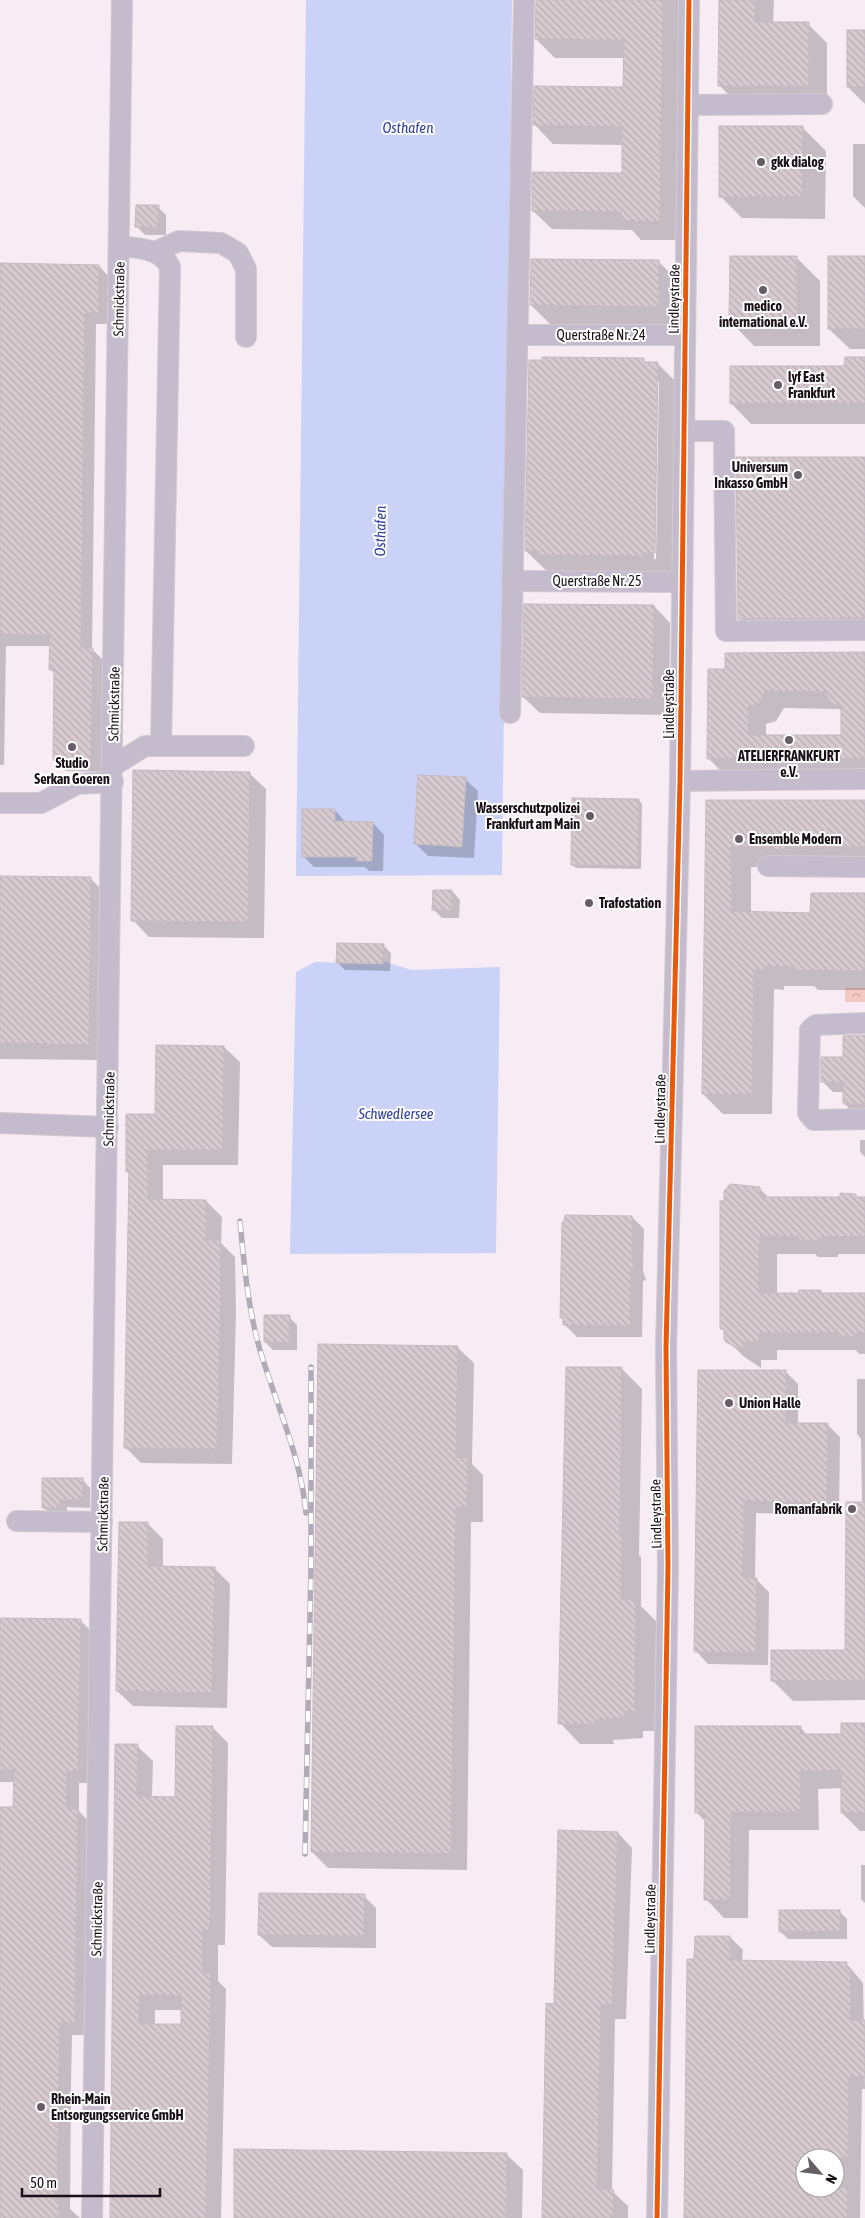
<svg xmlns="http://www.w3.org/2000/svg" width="865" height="2218" viewBox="0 0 865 2218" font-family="'Asap Condensed',sans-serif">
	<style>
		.park { fill: url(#park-crowns) }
		.water { fill: #cad2f7 }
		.shadow { fill: #0003; fill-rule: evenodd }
		.building { fill: url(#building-back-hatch); stroke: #c5babf; fill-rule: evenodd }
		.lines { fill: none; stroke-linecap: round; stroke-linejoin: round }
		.minor-casing { stroke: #d3c9d0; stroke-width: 22 }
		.minor { stroke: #c4bccd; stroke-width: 20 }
		.rail-casing { stroke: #b1aab7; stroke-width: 5.5 }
		.rail { stroke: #fff; stroke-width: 4; stroke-dasharray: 11; stroke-linecap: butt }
		.cycleway-casing { stroke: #fff; stroke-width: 8 }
		.cycleway { stroke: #e8590c; stroke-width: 5 }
		.poi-dot { fill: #675d65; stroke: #fff; stroke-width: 2 }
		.labels { text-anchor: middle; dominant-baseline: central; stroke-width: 4; stroke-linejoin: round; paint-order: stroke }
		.poi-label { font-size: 14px; font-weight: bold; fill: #1a1018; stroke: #fff; text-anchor: start }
		.street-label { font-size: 14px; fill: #1a1018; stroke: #fff }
		.water-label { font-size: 15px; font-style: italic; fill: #31429c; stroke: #fff }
	</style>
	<defs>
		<pattern id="park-crowns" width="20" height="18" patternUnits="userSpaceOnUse" patternTransform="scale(1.25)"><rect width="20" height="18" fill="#f4c9c4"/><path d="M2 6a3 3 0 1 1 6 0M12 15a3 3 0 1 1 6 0" fill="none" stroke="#d1aca8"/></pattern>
		<pattern id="building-back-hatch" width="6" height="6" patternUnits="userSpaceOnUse" patternTransform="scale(1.25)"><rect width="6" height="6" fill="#d7cbd0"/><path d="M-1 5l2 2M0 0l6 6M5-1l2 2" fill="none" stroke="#b8adb2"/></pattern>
	</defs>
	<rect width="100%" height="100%" fill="#f7ebf4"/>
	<rect class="park" x="845" y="988" width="20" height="14"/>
	<g class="water">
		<polygon points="306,0 512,0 502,875 296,876"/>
		<polygon points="383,961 411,970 500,967 496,1253 290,1254 296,972 315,962 383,964"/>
	</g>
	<g class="shadow">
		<polygon points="625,0 681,0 678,240 641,240 632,230 552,229 533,211 623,174 623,145 553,144 535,125 624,88 625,58 555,58 536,39"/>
		<polygon points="720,0 774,0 773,24 808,24 827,43 827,105 739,105 720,86"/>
		<polygon points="865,31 865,104 848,87"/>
		<polygon points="803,128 826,151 825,219 742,218 719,195"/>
		<polygon points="853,144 865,144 865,208 853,196"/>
		<polygon points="158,207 166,215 166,235 145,235 137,227"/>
		<polygon points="796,257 820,281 820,346 754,346 731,322"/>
		<polygon points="865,257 865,349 850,349 829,329"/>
		<polygon points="659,262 682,285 681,330 554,328 531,305"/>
		<polygon points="0,265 99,266 110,278 110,324 96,324 92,649 104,661 103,772 66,771 54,760 55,674 50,669 51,646 6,646 4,765 0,765"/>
		<polygon points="865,358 865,424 751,424 731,403 846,367"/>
		<path d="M644,360L647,363H657L680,386L678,576L550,574L526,551ZM656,381H659L656,559H654Z"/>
		<polygon points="865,458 865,635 757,636 739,619"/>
		<polygon points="654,606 670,623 669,715 540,713 523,697"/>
		<path d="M865,654V776H726L708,758L726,670ZM784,708L839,709L843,712L842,736L766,737V724L776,721Z"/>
		<polygon points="249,773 266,789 264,938 149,937 133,920"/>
		<polygon points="465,779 478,791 474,858 428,856 416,844"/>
		<polygon points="639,800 642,804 641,869 576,868 572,865"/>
		<polygon points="707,801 865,802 865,867 751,867 751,913 812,914 865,894 865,990 818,990 814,986 784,986 784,990 774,989 772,1114 723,1114 703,1094"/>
		<polygon points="335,810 346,823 373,823 384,835 383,871 369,871 365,867 314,867 303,856"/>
		<polygon points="0,877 90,878 107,895 104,1060 0,1059"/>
		<polygon points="452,891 460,900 459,918 442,918 434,910"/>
		<polygon points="383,945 391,953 390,971 345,970 337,962"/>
		<polygon points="865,1035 865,1114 855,1115 845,1104 845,1092 833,1092 822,1081"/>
		<polygon points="224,1047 240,1062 238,1165 163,1165 163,1201 206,1201 222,1217 221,1243 235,1257 236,1312 232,1464 141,1463 125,1447 130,1174 127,1171 156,1115"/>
		<polygon points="860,1140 865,1140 865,1157 860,1152"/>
		<polygon points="759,1188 769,1198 842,1198 855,1195 858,1198 865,1198 865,1254 838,1254 838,1257 818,1257 815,1254 777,1254 777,1295 801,1295 820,1291 824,1295 865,1295 865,1354 859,1354 856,1350 777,1350 777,1360 761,1360 761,1368 743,1356 725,1338 725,1332 721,1328 725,1202"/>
		<polygon points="632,1217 644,1229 643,1271 646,1280 643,1281 642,1337 577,1337 564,1324 562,1318"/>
		<polygon points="289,1317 297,1325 297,1350 273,1350 265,1342"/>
		<polygon points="457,1347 474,1363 472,1464 483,1475 483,1522 471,1522 467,1870 328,1868 312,1852"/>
		<polygon points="622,1369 642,1389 639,1555 641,1557 641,1606 656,1621 655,1731 643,1731 643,1738 613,1740 614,1744 580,1744 560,1723"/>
		<polygon points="699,1371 786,1372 798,1384 798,1424 827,1424 840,1437 839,1515 756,1513 755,1578 769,1592 768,1665 708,1664 696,1651"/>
		<polygon points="857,1379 865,1379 865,1700 793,1701 772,1680 847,1651 862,1503 861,1439 857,1434"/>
		<polygon points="82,1479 90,1488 90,1508 67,1507 67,1516 51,1515 43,1507"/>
		<polygon points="147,1523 163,1539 163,1567 214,1568 230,1584 227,1708 133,1706 117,1691"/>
		<polygon points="0,1619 80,1620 93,1633 91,1783 79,1783 79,1811 90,1823 87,2035 72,2035 71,2082 70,2209 80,2218 0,2218 0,1808 15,1808 15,1782 0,1782"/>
		<polygon points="865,1724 865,1831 860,1831 842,1813 842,1788 818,1789 819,1830 749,1830 748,1918 724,1918 706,1899 706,1822 696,1812 800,1727 808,1736 842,1735"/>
		<path d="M212,1727L228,1743L225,1945H218V1981L226,1989L221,2218H111L137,1746L153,1761L152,1797L176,1798ZM155,2010H182V2026L155,2025Z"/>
		<polygon points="618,1833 632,1848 626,2019 615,2019 612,2191 628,2206 628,2218 543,2218 556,2005"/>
		<polygon points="861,1865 865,1865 865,1903 861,1899"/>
		<polygon points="364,1896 376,1908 376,1948 272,1947 259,1935"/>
		<polygon points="839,1911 847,1919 847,1939 788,1939 780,1931"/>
		<path d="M730,1937L743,1950L742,1962L846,1963L863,1983L865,2089H862L860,2218H686L696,1960ZM805,2158H835V2188H805Z"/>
		<polygon points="506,2154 523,2170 522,2218 235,2218"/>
	</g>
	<g class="building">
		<polygon points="536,0 663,0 660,222 621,221 621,212 532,211 532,172 622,173 622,127 533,125 534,86 623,87 624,40 535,39"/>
		<polygon points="719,0 755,0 755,22 809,22 809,86 718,86"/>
		<rect x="847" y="30" width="18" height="57"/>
		<polygon points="719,126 803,126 802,197 719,197"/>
		<polygon points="136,205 159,205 158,228 135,227"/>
		<polygon points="730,256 797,256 797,323 729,323"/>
		<rect x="828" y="256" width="37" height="73"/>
		<polygon points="531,259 659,260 659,307 530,305"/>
		<polygon points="0,263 99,265 99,313 85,313 81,648 93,648 91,760 53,760 54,670 49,670 50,635 0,634"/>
		<polygon points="542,357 644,358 644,362 658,362 655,553 642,553 642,556 540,555 540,551 525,551 529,360 542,360"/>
		<polygon points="845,357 865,357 865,403 730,404 730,366 844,366"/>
		<polygon points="736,457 865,457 865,618 738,619"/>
		<polygon points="524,604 654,605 653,699 522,697"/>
		<path d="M865,652V759H841V757L707,759L708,669H725V653ZM766,691L825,692L830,702L841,707V735H749L748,707L758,704Z"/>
		<polygon points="133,770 250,772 248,922 131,921"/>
		<polygon points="418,775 466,777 462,847 414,844"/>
		<polygon points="572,798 639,799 638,866 571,865"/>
		<polygon points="706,800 865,800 865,847 785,847 785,849 771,850 771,847 731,847 732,911 810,913 811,893 865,893 865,971 797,970 796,967 764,966 764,970 754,970 752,1095 702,1094"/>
		<polygon points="302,809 335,809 335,821 373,822 372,861 356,861 357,857 302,857"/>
		<polygon points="0,876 91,877 89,1045 0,1043"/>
		<polygon points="433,890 452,890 452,911 432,910"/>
		<polygon points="337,943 384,944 383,964 336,963"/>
		<polygon points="865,1035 865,1104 843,1104 843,1082 821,1082 821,1057 843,1057 843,1036"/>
		<polygon points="156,1045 224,1046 223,1150 148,1150 148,1199 206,1200 206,1240 220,1240 221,1296 217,1449 124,1448 129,1172 126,1172 126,1114 155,1114"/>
		<polygon points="730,1184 760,1187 760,1197 840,1197 840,1193 856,1194 856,1197 865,1197 865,1236 821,1237 821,1240 799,1240 799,1236 760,1236 759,1261 759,1293 799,1293 799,1290 821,1290 821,1293 865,1293 865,1333 855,1333 855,1336 840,1336 840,1333 759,1333 759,1342 743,1342 744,1352 726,1342 724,1339 724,1329 720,1329 720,1201 724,1201 724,1191"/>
		<polygon points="565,1215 632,1216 632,1258 634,1268 631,1269 630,1326 563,1325 563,1318 560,1318 562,1222 564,1222"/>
		<polygon points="264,1315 290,1315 289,1343 264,1342"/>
		<polygon points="318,1344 458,1346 456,1457 468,1458 467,1507 456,1507 451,1854 311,1852"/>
		<polygon points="566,1367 622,1367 620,1536 622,1536 621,1600 636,1600 635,1712 624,1711 624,1718 594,1720 595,1724 558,1724"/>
		<polygon points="698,1370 786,1370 786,1423 828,1423 827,1503 744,1501 743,1578 757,1578 756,1652 694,1652"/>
		<polygon points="42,1478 83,1478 82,1500 60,1500 60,1508 42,1508"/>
		<polygon points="846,1502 865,1502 865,1680 771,1681 771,1650 845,1650"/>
		<polygon points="119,1522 148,1522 148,1566 215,1567 212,1693 116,1691"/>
		<polygon points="0,1618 81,1619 78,1771 67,1771 66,1808 78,1809 75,2023 60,2023 57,2199 59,2199 59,2218 0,2218 0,1807 13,1807 14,1770 0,1770"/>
		<polygon points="841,1723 865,1723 865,1813 841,1813 841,1770 800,1771 801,1812 731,1812 730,1900 704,1900 705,1813 695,1813 695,1726 801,1726 800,1734 841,1734"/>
		<path d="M176,1726H213L210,1930H203V1973H211L206,2218H110L115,1744H138L137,1796L175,1797ZM140,1995L181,1996V2024H139Z"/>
		<polygon points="558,1830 618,1832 612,2005 601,2005 597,2189 614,2190 613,2218 542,2218 546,2003 554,2004"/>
		<polygon points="259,1893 365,1894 364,1936 258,1935"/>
		<polygon points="779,1910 840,1910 840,1931 779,1932"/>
		<polygon points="695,1936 730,1936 730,1960 847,1962 846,1969 851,1969 850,2020 865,2020 865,2077 849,2077 848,2158 805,2158 805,2188 848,2188 847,2218 684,2218 687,1959 694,1959"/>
		<polygon points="234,2149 507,2153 506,2218 234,2218"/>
	</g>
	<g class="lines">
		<g class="minor-casing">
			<g id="minor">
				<polyline points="689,105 822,104"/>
				<path d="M119,246C138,248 161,248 170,267L161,746"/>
				<polyline points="155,252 179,241 221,243 238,253 246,269 246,337"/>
				<polyline points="517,335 685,335"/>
				<polyline points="684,431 724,431 726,631 865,630"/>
				<polyline points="512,581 682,582"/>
				<polyline points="510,713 524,0"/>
				<polyline points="113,766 145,746 244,746"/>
				<polyline points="680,781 865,779"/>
				<polyline points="0,803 41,803 77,784 113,782"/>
				<polyline points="768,866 865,867"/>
				<polyline points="865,1023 816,1025 810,1030 808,1113 814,1120 865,1119"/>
				<polyline points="0,1123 108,1127"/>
				<polyline points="17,1521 102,1522"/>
				<polyline points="92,2218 122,0"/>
				<polyline points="657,2218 668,1567 666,1348 680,781 689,0"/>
			</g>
		</g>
		<use href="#minor" class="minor"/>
		<g class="rail-casing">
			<g id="rail">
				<path d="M240,1221C244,1264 248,1309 260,1350C276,1404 301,1457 306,1513"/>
				<polyline points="305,1854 311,1567 311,1367"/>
			</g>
		</g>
		<use href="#rail" class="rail"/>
		<g class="cycleway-casing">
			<polyline id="cycleway" points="657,2218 668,1567 666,1348 680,781 689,0"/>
		</g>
		<use href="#cycleway" class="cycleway"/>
	</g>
	<g class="poi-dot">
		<circle cx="761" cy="162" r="5"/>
		<circle cx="763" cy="290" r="5"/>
		<circle cx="778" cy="385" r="5"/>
		<circle cx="798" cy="475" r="5"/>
		<circle cx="789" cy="740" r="5"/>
		<circle cx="72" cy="747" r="5"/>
		<circle cx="590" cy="816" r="5"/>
		<circle cx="739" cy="839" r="5"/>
		<circle cx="589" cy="903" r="5"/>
		<circle cx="729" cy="1403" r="5"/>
		<circle cx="852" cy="1509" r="5"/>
		<circle cx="41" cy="2107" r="5"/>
	</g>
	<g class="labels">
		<g class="poi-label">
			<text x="771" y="162">gkk dialog</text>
			<text x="763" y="306" text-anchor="middle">medico<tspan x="763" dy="16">international e.V.</tspan></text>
			<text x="788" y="377">lyf East<tspan x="788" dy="16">Frankfurt</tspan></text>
			<text x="788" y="467" text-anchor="end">Universum<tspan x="788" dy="16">Inkasso GmbH</tspan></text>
			<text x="789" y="756" text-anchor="middle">ATELIERFRANKFURT<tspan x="789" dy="16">e.V.</tspan></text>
			<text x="72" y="763" text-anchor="middle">Studio<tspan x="72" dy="16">Serkan Goeren</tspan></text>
			<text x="580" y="808" text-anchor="end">Wasserschutzpolizei<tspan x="580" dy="16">Frankfurt am Main</tspan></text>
			<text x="749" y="839">Ensemble Modern</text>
			<text x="599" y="903">Trafostation</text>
			<text x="739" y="1403">Union Halle</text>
			<text x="842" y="1509" text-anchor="end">Romanfabrik</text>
			<text x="51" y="2099">Rhein-Main<tspan x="51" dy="16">Entsorgungsservice GmbH</tspan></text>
		</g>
		<g class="street-label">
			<text transform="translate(119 299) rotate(-89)">Schmickstraße</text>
			<text transform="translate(674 299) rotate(-89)">Lindleystraße</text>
			<text x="601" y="335">Querstraße Nr. 24</text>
			<text x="597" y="581">Querstraße Nr. 25</text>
			<text transform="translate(114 704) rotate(-89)">Schmickstraße</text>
			<text transform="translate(669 704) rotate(-90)">Lindleystraße</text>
			<text transform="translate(109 1109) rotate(-89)">Schmickstraße</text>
			<text transform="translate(660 1109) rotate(-89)">Lindleystraße</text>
			<text transform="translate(103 1514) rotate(-89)">Schmickstraße</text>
			<text transform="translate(656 1514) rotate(-91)">Lindleystraße</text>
			<text transform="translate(97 1919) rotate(-89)">Schmickstraße</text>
			<text transform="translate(650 1919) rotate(-89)">Lindleystraße</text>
		</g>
		<g class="water-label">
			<text x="408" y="127">Osthafen</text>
			<text transform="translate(380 531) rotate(-89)">Osthafen</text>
			<text x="396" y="1113">Schwedlersee</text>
		</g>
	</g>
	<g transform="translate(820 2173) rotate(118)"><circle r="24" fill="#ffffff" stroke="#a39fa3"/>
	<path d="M0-4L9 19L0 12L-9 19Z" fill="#675d65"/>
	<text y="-8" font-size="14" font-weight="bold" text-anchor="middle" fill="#1a1018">N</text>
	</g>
	<path d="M22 2188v8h138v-8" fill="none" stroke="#1a1018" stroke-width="2.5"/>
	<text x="30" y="2188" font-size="15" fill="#1a1018" stroke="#ffffff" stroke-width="4" paint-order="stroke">50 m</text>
</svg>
